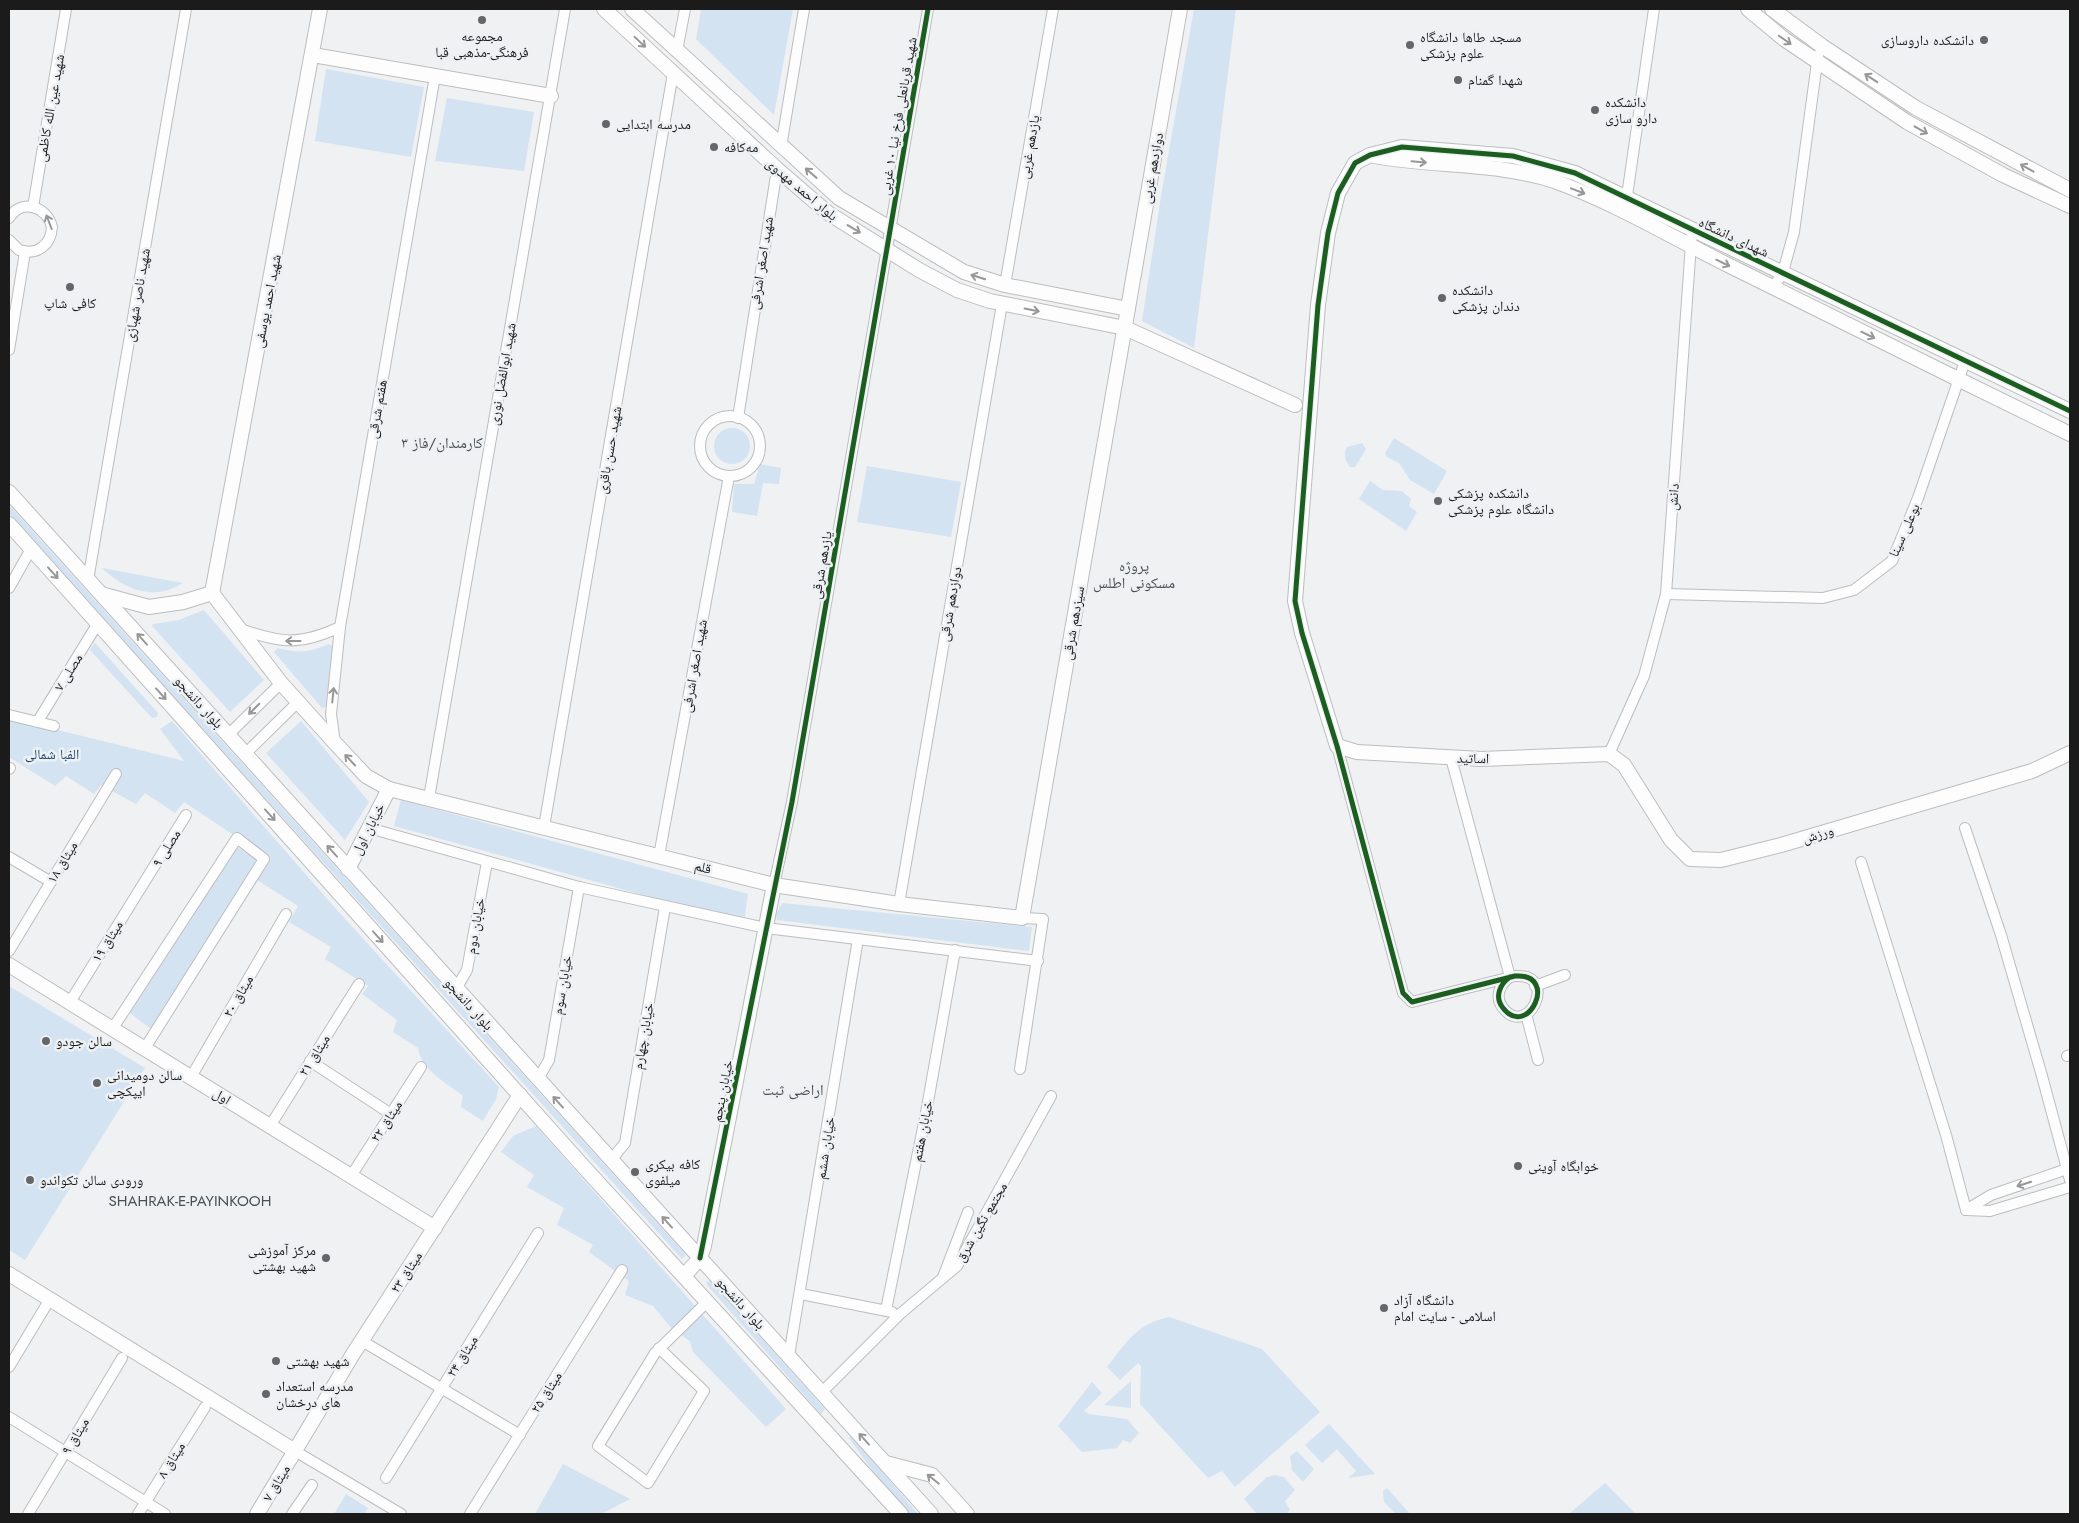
<svg xmlns="http://www.w3.org/2000/svg" width="2079" height="1523" viewBox="0 0 2079 1523" font-family="Jost,'Noto Naskh Arabic',sans-serif">
	<style>
		.green { fill: #d4e3f2 }
		.lines { fill: none; stroke-linecap: round; stroke-linejoin: round }
		.street-casing { stroke: #bcbdbf; stroke-width: 12 }
		.secondary-casing { stroke: #bcbdbf; stroke-width: 16 }
		.street { stroke: #fdfdfd; stroke-width: 10 }
		.secondary { stroke: #fdfdfd; stroke-width: 14 }
		.cycleway-casing { stroke: #eef1f4; stroke-width: 8 }
		.cycleway { stroke: #1b5e20; stroke-width: 5 }
		.oneway { stroke: #979798 }
		.poi-dot { fill: #656667; stroke: #eef1f4; stroke-width: 2 }
		.labels { text-anchor: middle; dominant-baseline: central; stroke-width: 5; stroke-linejoin: round; paint-order: stroke }
		.poi-label { font-size: 14px; fill: #1b1b1c; stroke: #eef1f4; text-anchor: start }
		.street-label { font-size: 14px; fill: #1b1b1c; stroke: #eef1f4 }
		.park-label { font-size: 14px; fill: #1c456e; stroke: #eef1f4 }
		.neighbourhood-label { font-size: 15px; fill: #4b4e50; stroke: #eef1f4 }
	</style>
	<rect width="100%" height="100%" fill="#eff1f3"/>
	<g class="green">
		<polygon points="701,9 793,9 774,115 696,39"/>
		<polygon points="1194,9 1236,9 1194,348 1142,321 1162,190"/>
		<polygon points="326,69 424,87 411,157 315,141"/>
		<polygon points="447,98 534,112 524,171 435,161"/>
		<circle cx="732" cy="446" r="18"/>
		<polygon points="1394,438 1447,471 1434,494 1410,480 1399,463 1387,457 1385,453"/>
		<path d="M1362,443L1366,449L1355,467H1350C1345,460 1343,455 1347,447Z"/>
		<polygon points="760,464 781,468 779,484 763,483 757,516 732,512 734,484 754,484"/>
		<polygon points="867,466 961,482 951,537 857,522"/>
		<polygon points="1370,481 1383,490 1402,491 1411,499 1409,506 1417,512 1406,531 1359,499"/>
		<polygon points="9,505 686,1255 682,1259 87,601 9,514"/>
		<path d="M102,568L183,583C154,601 126,591 102,568Z"/>
		<polygon points="204,610 264,680 230,712 152,626 153,624 179,620"/>
		<polygon points="95,643 158,713 157,717 152,718 90,650"/>
		<path d="M329,644L335,648L326,707L322,708L274,652L278,648C297,653 310,653 329,644Z"/>
		<path d="M9,718L184,761L160,729L172,721L336,909L499,1087L496,1099L483,1121L461,1107L463,1096C447,1083 421,1070 418,1048L393,1032L397,1020L362,994L368,986L325,959L331,947L289,922L298,906L257,880L268,860L265,856L184,802L175,813L145,793L136,804L101,785L94,794L66,776L55,786L9,757Z"/>
		<polygon points="301,721 369,802 345,840 266,753"/>
		<polygon points="401,800 748,894 745,917 676,904 394,826"/>
		<polygon points="237,847 257,859 152,1030 130,1013"/>
		<polygon points="782,903 1032,927 1029,951 777,920 776,914"/>
		<polygon points="9,986 145,1068 25,1260 9,1250"/>
		<polygon points="536,1126 786,1409 766,1427 693,1352 690,1341 673,1330 653,1306 625,1295 629,1281 589,1252 593,1245 557,1225 564,1208 527,1187 534,1175 501,1152 513,1136"/>
		<polygon points="709,1280 825,1409 821,1414 706,1284"/>
		<path d="M1169,1317L1262,1349L1320,1412L1235,1487L1222,1471L1208,1478L1140,1404L1141,1366L1138,1363L1120,1380L1107,1367C1127,1342 1136,1324 1169,1317Z"/>
		<polygon points="1131,1381 1131,1408 1104,1405"/>
		<polygon points="1092,1382 1102,1393 1084,1411 1089,1414 1127,1419 1139,1433 1130,1443 1123,1440 1117,1448 1082,1452 1058,1426"/>
		<polygon points="1329,1424 1375,1474 1348,1478 1356,1471 1337,1449 1322,1463 1305,1445"/>
		<polygon points="852,1436 918,1514 908,1514 883,1485 849,1438"/>
		<polygon points="1297,1451 1314,1469 1303,1482 1292,1470 1290,1456"/>
		<polygon points="563,1464 630,1499 601,1514 535,1514"/>
		<polygon points="1275,1475 1284,1477 1295,1490 1285,1501 1290,1510 1286,1514 1257,1514 1244,1499 1267,1477"/>
		<polygon points="1605,1483 1636,1514 1569,1514"/>
		<polygon points="1387,1488 1410,1514 1396,1514 1384,1502 1383,1491"/>
		<polygon points="346,1494 368,1508 364,1514 334,1514"/>
	</g>
	<g class="lines">
		<g class="street-casing">
			<g id="street">
				<polyline points="677,51 685,9"/>
				<polyline points="781,147 804,9"/>
				<polyline points="1626,203 1654,9"/>
				<polyline points="33,207 66,9"/>
				<path d="M9,218C21,198 47,206 52,227C51,245 37,256 19,250L9,240"/>
				<polyline points="1005,285 1053,9"/>
				<polyline points="1773,288 1783,272 1794,232 1818,55"/>
				<polyline points="9,350 25,252"/>
				<circle cx="730" cy="446" r="30"/>
				<polyline points="738,418 777,169"/>
				<polyline points="88,580 186,9"/>
				<polyline points="9,588 31,549"/>
				<polyline points="1666,594 1823,598 1854,590 1892,561 1918,498 1965,361"/>
				<path d="M240,629C281,643 299,646 340,627"/>
				<polyline points="9,715 54,726"/>
				<polyline points="38,721 98,623"/>
				<polyline points="228,735 281,683"/>
				<polyline points="335,743 331,714 340,627 435,76"/>
				<path d="M1337,746L1403,993L1412,1002L1515,976C1560,973 1528,1040 1503,1008C1494,997 1500,984 1510,977"/>
				<polyline points="245,754 298,702"/>
				<polyline points="1609,754 1644,676 1666,594 1692,230"/>
				<polyline points="1451,758 1510,977"/>
				<polyline points="9,769 10,768"/>
				<polyline points="429,798 565,9"/>
				<polyline points="544,827 673,73"/>
				<polyline points="369,828 579,887 766,928 1038,961"/>
				<polyline points="1965,828 2001,935 2042,1076 2070,1180"/>
				<polyline points="659,856 729,476"/>
				<polyline points="9,857 51,882"/>
				<polyline points="1861,862 1946,1135 1966,1210"/>
				<polyline points="774,885 792,802 928,9"/>
				<polyline points="899,904 1002,304"/>
				<polyline points="9,951 116,774"/>
				<polyline points="1535,986 1565,975"/>
				<polyline points="456,989 467,970 487,862"/>
				<polyline points="70,1002 186,815"/>
				<polyline points="1526,1014 1538,1060"/>
				<polyline points="113,1028 237,838 264,859 145,1048"/>
				<polyline points="2067,1056 2070,1055"/>
				<polyline points="310,1061 391,1114"/>
				<polyline points="1020,1069 1043,919 1022,918"/>
				<polyline points="191,1077 286,914"/>
				<polyline points="538,1079 549,1060 579,887"/>
				<polyline points="270,1126 359,984"/>
				<polyline points="611,1160 625,1143 665,907"/>
				<polyline points="351,1176 421,1067"/>
				<polyline points="1966,1210 1991,1195 2070,1168"/>
				<polyline points="1966,1210 1990,1211 2070,1187"/>
				<polyline points="943,1277 968,1212"/>
				<polyline points="801,1294 892,1312"/>
				<polyline points="886,1310 926,1113 955,950"/>
				<polyline points="362,1341 520,1435"/>
				<polyline points="659,1348 704,1391 648,1483 598,1446 655,1353 707,1302"/>
				<polyline points="789,1356 858,939"/>
				<polyline points="9,1367 50,1299"/>
				<polyline points="822,1392 900,1314 957,1266 1051,1096"/>
				<polyline points="9,1417 165,1514"/>
				<polyline points="295,1451 401,1514"/>
				<polyline points="386,1478 538,1233"/>
				<polyline points="28,1514 122,1358"/>
				<polyline points="138,1514 205,1407"/>
				<polyline points="292,1514 312,1485"/>
				<polyline points="470,1514 622,1270"/>
			</g>
		</g>
		<g class="secondary-casing">
			<g id="secondary">
				<polyline points="604,9 777,169 828,213 919,270 957,290 990,301 1125,328 1295,405"/>
				<polyline points="632,9 839,198 964,272 1005,285 1128,309"/>
				<polyline points="1748,9 1784,39 1907,122 2003,175 2070,206"/>
				<polyline points="1772,9 1822,46 1916,108 2070,190"/>
				<polyline points="313,55 551,96"/>
				<path d="M1374,156C1433,167 1496,162 1554,181C1616,203 1673,238 1732,267C1845,323 1957,379 2070,434"/>
				<polyline points="2070,411 1575,173 1513,156 1402,147 1370,155 1355,163 1338,193 1328,233 1318,305 1295,601 1302,633 1337,746 1357,752 1481,759 1609,754 1624,765 1671,840 1690,859 1721,860 1781,845 2032,771 2070,753"/>
				<polyline points="9,492 931,1514"/>
				<polyline points="9,524 582,1165 901,1514"/>
				<polyline points="212,593 281,683 335,743 366,776 389,789 774,885 899,904 1022,918 1180,9"/>
				<polyline points="212,593 320,9"/>
				<polyline points="101,594 149,607 183,602 212,593"/>
				<polyline points="348,869 389,789"/>
				<polyline points="9,965 435,1228"/>
				<polyline points="9,1274 295,1451"/>
				<polyline points="684,1276 700,1258 704,1246 774,885"/>
				<polyline points="886,1463 932,1475 967,1514"/>
				<polyline points="257,1514 353,1354 520,1095"/>
			</g>
		</g>
		<use href="#street" class="street"/>
		<use href="#secondary" class="secondary"/>
		<g class="cycleway-casing">
			<g id="cycleway">
				<path d="M1510,977C1500,984 1494,997 1503,1008C1528,1040 1560,973 1515,976L1412,1002L1403,993L1337,746L1302,633L1295,601L1318,305L1328,233L1338,193L1355,163L1370,155L1402,147L1513,156L1575,173L2070,411"/>
				<polyline points="700,1258 792,802 928,9"/>
			</g>
		</g>
		<use href="#cycleway" class="cycleway"/>
	</g>
	<defs><path id="oneway-shaft" d="M-6 0H5M1.5-3L5.5 0L1.5 3" fill="none" stroke-width="1.6" stroke-linecap="round" stroke-linejoin="round" transform="scale(1.25)"/></defs>
	<g class="oneway">
		<use href="#oneway-shaft" transform="translate(1785 40) rotate(35)"/>
		<use href="#oneway-shaft" transform="translate(640 42) rotate(43)"/>
		<use href="#oneway-shaft" transform="translate(1871 78) rotate(-147)"/>
		<use href="#oneway-shaft" transform="translate(1921 130) rotate(29)"/>
		<use href="#oneway-shaft" transform="translate(1419 162) rotate(5)"/>
		<use href="#oneway-shaft" transform="translate(2027 168) rotate(-151)"/>
		<use href="#oneway-shaft" transform="translate(811 173) rotate(-139)"/>
		<use href="#oneway-shaft" transform="translate(1578 191) rotate(21)"/>
		<use href="#oneway-shaft" transform="translate(49 222) rotate(-111)"/>
		<use href="#oneway-shaft" transform="translate(854 229) rotate(31)"/>
		<use href="#oneway-shaft" transform="translate(1723 263) rotate(26)"/>
		<use href="#oneway-shaft" transform="translate(978 277) rotate(-162)"/>
		<use href="#oneway-shaft" transform="translate(1032 310) rotate(11)"/>
		<use href="#oneway-shaft" transform="translate(1868 335) rotate(26)"/>
		<use href="#oneway-shaft" transform="translate(53 573) rotate(48)"/>
		<use href="#oneway-shaft" transform="translate(142 639) rotate(-132)"/>
		<use href="#oneway-shaft" transform="translate(293 641) rotate(-180)"/>
		<use href="#oneway-shaft" transform="translate(161 694) rotate(48)"/>
		<use href="#oneway-shaft" transform="translate(333 695) rotate(-84)"/>
		<use href="#oneway-shaft" transform="translate(254 709) rotate(135)"/>
		<use href="#oneway-shaft" transform="translate(350 760) rotate(-133)"/>
		<use href="#oneway-shaft" transform="translate(270 815) rotate(48)"/>
		<use href="#oneway-shaft" transform="translate(332 851) rotate(-132)"/>
		<use href="#oneway-shaft" transform="translate(378 937) rotate(48)"/>
		<use href="#oneway-shaft" transform="translate(558 1102) rotate(-132)"/>
		<use href="#oneway-shaft" transform="translate(2024 1184) rotate(162)"/>
		<use href="#oneway-shaft" transform="translate(667 1222) rotate(-132)"/>
		<use href="#oneway-shaft" transform="translate(864 1439) rotate(-132)"/>
		<use href="#oneway-shaft" transform="translate(933 1479) rotate(-141)"/>
	</g>
	<g class="poi-dot">
		<circle cx="482" cy="20" r="5"/>
		<circle cx="1984" cy="40" r="5"/>
		<circle cx="1410" cy="45" r="5"/>
		<circle cx="1458" cy="80" r="5"/>
		<circle cx="1595" cy="110" r="5"/>
		<circle cx="606" cy="124" r="5"/>
		<circle cx="714" cy="147" r="5"/>
		<circle cx="70" cy="287" r="5"/>
		<circle cx="1442" cy="298" r="5"/>
		<circle cx="1438" cy="501" r="5"/>
		<circle cx="46" cy="1041" r="5"/>
		<circle cx="97" cy="1083" r="5"/>
		<circle cx="1518" cy="1166" r="5"/>
		<circle cx="635" cy="1172" r="5"/>
		<circle cx="30" cy="1180" r="5"/>
		<circle cx="326" cy="1258" r="5"/>
		<circle cx="1384" cy="1308" r="5"/>
		<circle cx="276" cy="1361" r="5"/>
		<circle cx="266" cy="1394" r="5"/>
	</g>
	<g class="labels">
		<g class="poi-label">
			<text x="482" y="36" text-anchor="middle">مجموعه<tspan x="482" dy="16">فرهنگی-مذهبی قبا</tspan></text>
			<text x="1420" y="37">مسجد طاها دانشگاه<tspan x="1420" dy="16">علوم پزشکی</tspan></text>
			<text x="1974" y="40" text-anchor="end">دانشکده داروسازی</text>
			<text x="1468" y="80">شهدا گمنام</text>
			<text x="1605" y="102">دانشکده<tspan x="1605" dy="16">دارو سازی</tspan></text>
			<text x="616" y="124">مدرسه ابتدایی</text>
			<text x="724" y="147">مه‌کافه</text>
			<text x="1452" y="290">دانشکده<tspan x="1452" dy="16">دندان پزشکی</tspan></text>
			<text x="70" y="303" text-anchor="middle">کافی شاپ</text>
			<text x="1448" y="493">دانشکده پزشکی<tspan x="1448" dy="16">دانشگاه علوم پزشکی</tspan></text>
			<text x="56" y="1041">سالن جودو</text>
			<text x="107" y="1075">سالن دومیدانی<tspan x="107" dy="16">ایپکچی</tspan></text>
			<text x="645" y="1164">کافه بیکری<tspan x="645" dy="16">میلفوی</tspan></text>
			<text x="1528" y="1166">خوابگاه آوینی</text>
			<text x="40" y="1180">ورودی سالن تکواندو</text>
			<text x="316" y="1250" text-anchor="end">مرکز آموزشی<tspan x="316" dy="16">شهید بهشتی</tspan></text>
			<text x="1394" y="1300">دانشگاه آزاد<tspan x="1394" dy="16">اسلامی - سایت امام</tspan></text>
			<text x="286" y="1361">شهید بهشتی</text>
			<text x="276" y="1386">مدرسه استعداد<tspan x="276" dy="16">های درخشان</tspan></text>
		</g>
		<g class="street-label">
			<text transform="translate(50 108) rotate(-80)">شهید عین الله کاظمی</text>
			<text transform="translate(898 116) rotate(-80)">شهید قربانعلی فرخ نیا ۱۰ غربی</text>
			<text transform="translate(1029 147) rotate(-80)">یازدهم غربی</text>
			<text transform="translate(1152 168) rotate(-80)">دوازدهم غربی</text>
			<text transform="translate(802 189) rotate(40)">بلوار احمد مهدوی</text>
			<text transform="translate(1734 237) rotate(25)">شهدای دانشگاه</text>
			<text transform="translate(761 263) rotate(-81)">شهید اصغر اشرفی</text>
			<text transform="translate(137 295) rotate(-80)">شهید ناصر شهبازی</text>
			<text transform="translate(267 301) rotate(-79)">شهید احمد یوسفی</text>
			<text transform="translate(502 374) rotate(-80)">شهید ابوالفضل نوری</text>
			<text transform="translate(377 409) rotate(-80)">هفتم شرقی</text>
			<text transform="translate(609 450) rotate(-80)">شهید حسن باقری</text>
			<text transform="translate(1673 497) rotate(-86)">دانش</text>
			<text transform="translate(1904 530) rotate(-66)">بوعلی سینا</text>
			<text transform="translate(821 565) rotate(-80)">یازدهم شرقی</text>
			<text transform="translate(950 604) rotate(-80)">دوازدهم شرقی</text>
			<text transform="translate(1073 623) rotate(-80)">سیزدهم شرقی</text>
			<text transform="translate(694 666) rotate(-80)">شهید اصغر اشرفی</text>
			<text transform="translate(68 672) rotate(-58)">مصلی ۷</text>
			<text transform="translate(199 702) rotate(48)">بلوار دانشجو</text>
			<text transform="translate(1473 758) rotate(1)">اساتید</text>
			<text transform="translate(368 829) rotate(-63)">خیابان اول</text>
			<text transform="translate(1818 834) rotate(-16)">ورزش</text>
			<text transform="translate(166 848) rotate(-58)">مصلی ۹</text>
			<text transform="translate(62 862) rotate(-59)">میثاق ۱۸</text>
			<text transform="translate(703 867) rotate(14)">قلم</text>
			<text transform="translate(475 926) rotate(-80)">خیابان دوم</text>
			<text transform="translate(107 941) rotate(-58)">میثاق ۱۹</text>
			<text transform="translate(562 985) rotate(-80)">خیابان سوم</text>
			<text transform="translate(238 996) rotate(-60)">میثاق ۲۰</text>
			<text transform="translate(469 1004) rotate(48)">بلوار دانشجو</text>
			<text transform="translate(643 1036) rotate(-80)">خیابان چهارم</text>
			<text transform="translate(314 1055) rotate(-58)">میثاق ۲۱</text>
			<text transform="translate(722 1091) rotate(-79)">خیابان پنجم</text>
			<text transform="translate(222 1096) rotate(32)">اول</text>
			<text transform="translate(386 1121) rotate(-57)">میثاق ۲۲</text>
			<text transform="translate(922 1131) rotate(-79)">خیابان هفتم</text>
			<text transform="translate(825 1148) rotate(-81)">خیابان ششم</text>
			<text transform="translate(981 1222) rotate(-60)">مجتمع نگین شرق</text>
			<text transform="translate(406 1272) rotate(-57)">میثاق ۲۳</text>
			<text transform="translate(741 1303) rotate(48)">بلوار دانشجو</text>
			<text transform="translate(462 1356) rotate(-58)">میثاق ۲۴</text>
			<text transform="translate(546 1392) rotate(-58)">میثاق ۲۵</text>
			<text transform="translate(75 1436) rotate(-59)">میثاق ۹</text>
			<text transform="translate(171 1460) rotate(-58)">میثاق ۸</text>
			<text transform="translate(276 1483) rotate(-59)">میثاق ۷</text>
		</g>
		<g class="park-label">
			<text x="52" y="754">الفبا شمالی</text>
		</g>
		<g class="neighbourhood-label">
			<text x="442" y="443">کارمندان/فاز ۳</text>
			<text x="1134" y="566">پروژه<tspan x="1134" dy="17">مسکونی اطلس</tspan></text>
			<text x="793" y="1090">اراضی ثبت</text>
			<text x="190" y="1201">SHAHRAK-E-PAYINKOOH</text>
		</g>
	</g>
	<rect width="2079" height="1523" fill="none" stroke="#1b1b1c" stroke-width="20"/>
</svg>
